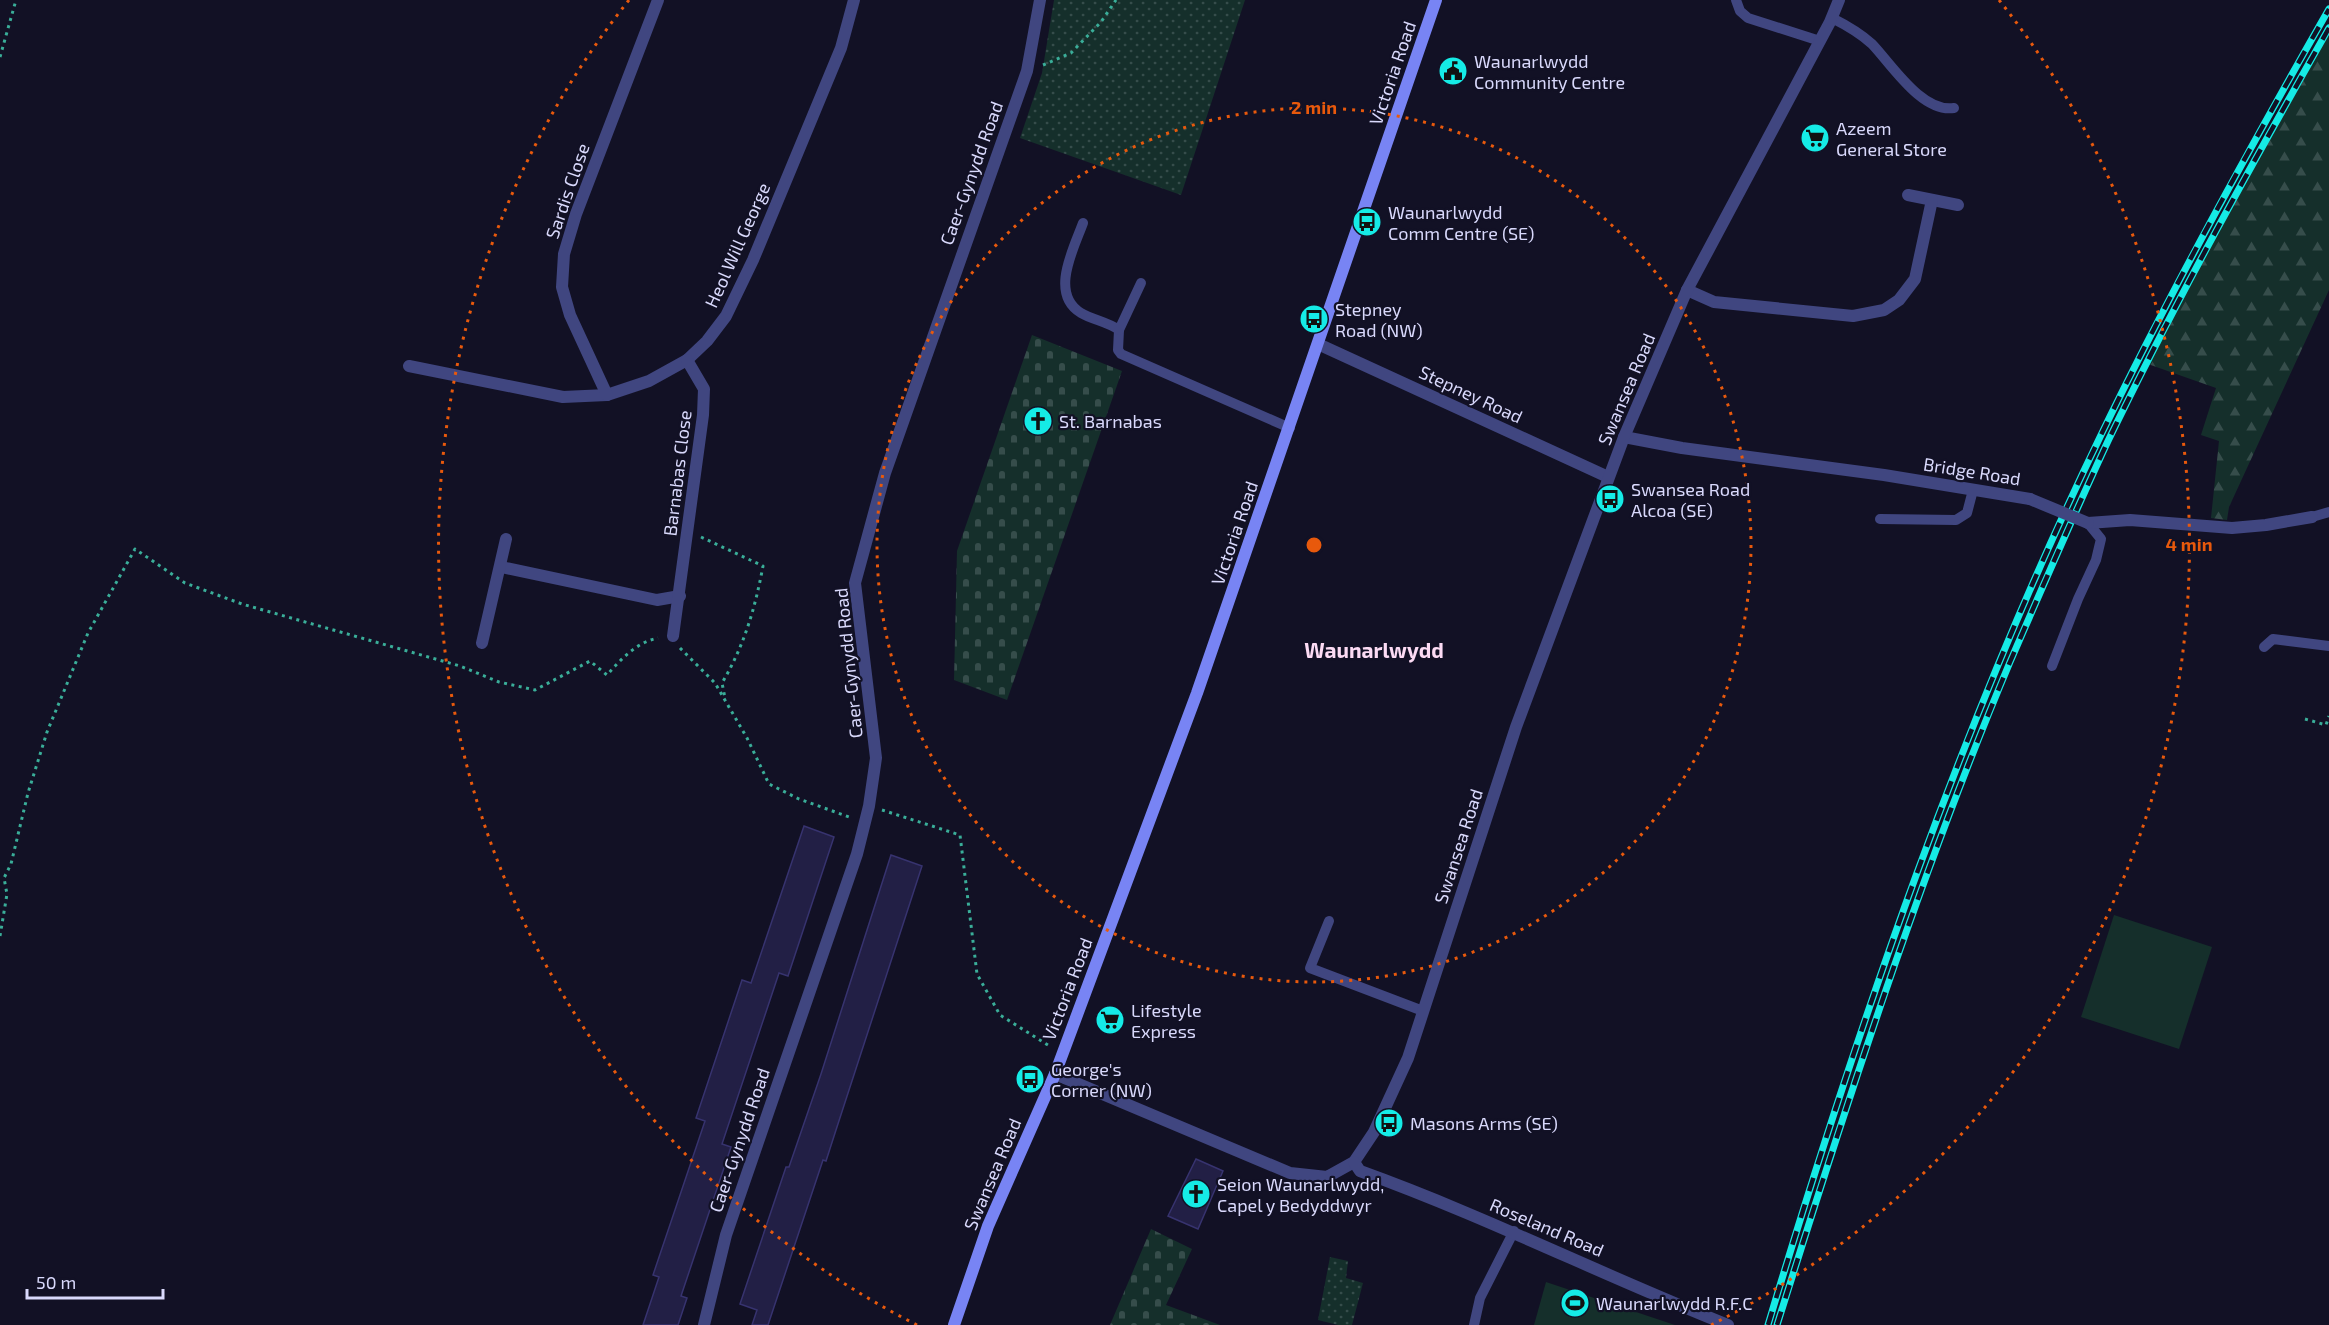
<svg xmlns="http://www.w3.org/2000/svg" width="2329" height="1325" viewBox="0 0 2329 1325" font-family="'Exo 2',sans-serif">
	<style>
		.grass { fill: url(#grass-dots) }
		.forest { fill: url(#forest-firs) }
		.cemetery { fill: url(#cemetery-stones) }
		.garden { fill: #152f2b }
		.building { fill: #221f45; stroke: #37336f; stroke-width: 1.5 }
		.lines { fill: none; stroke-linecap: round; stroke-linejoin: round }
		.path { stroke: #3aae99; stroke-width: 3; stroke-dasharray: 3 4.5; stroke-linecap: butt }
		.lane { stroke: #404680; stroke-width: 10 }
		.street { stroke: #404680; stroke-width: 12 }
		.secondary { stroke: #7884f4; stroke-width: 12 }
		.rail-casing { stroke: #15ebe6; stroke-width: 7 }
		.rail { stroke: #121125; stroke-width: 4.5; stroke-dasharray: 14; stroke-linecap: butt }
		.street-bridge { stroke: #404680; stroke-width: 12 }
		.ring { fill: none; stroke: #e8590c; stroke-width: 3; stroke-dasharray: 3 6 }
		.labels { text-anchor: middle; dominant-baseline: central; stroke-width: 4.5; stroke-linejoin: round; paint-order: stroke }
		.poi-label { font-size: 18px; fill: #d9d9fc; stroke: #121125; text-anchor: start }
		.street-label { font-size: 18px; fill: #d9d9fc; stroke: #121125 }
		.quarter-label { font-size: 21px; font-weight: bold; fill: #fcdbf4; stroke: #121125 }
		.centre { fill: #e8590c; stroke: #121125; stroke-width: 3 }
		.ring-label { font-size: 18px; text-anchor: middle; font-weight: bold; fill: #e8590c; stroke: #121125; stroke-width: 4.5; stroke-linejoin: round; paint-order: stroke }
	</style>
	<defs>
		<pattern id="grass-dots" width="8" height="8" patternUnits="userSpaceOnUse" patternTransform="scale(1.5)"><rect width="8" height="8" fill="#152f2b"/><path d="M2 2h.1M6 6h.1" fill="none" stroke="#364d4b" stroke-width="1.8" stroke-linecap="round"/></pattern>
		<pattern id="forest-firs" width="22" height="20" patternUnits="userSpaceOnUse" patternTransform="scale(1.5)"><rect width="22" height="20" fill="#152f2b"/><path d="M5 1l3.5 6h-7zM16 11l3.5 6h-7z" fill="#364d4b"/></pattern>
		<pattern id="cemetery-stones" width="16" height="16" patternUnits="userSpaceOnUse" patternTransform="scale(1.5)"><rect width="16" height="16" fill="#152f2b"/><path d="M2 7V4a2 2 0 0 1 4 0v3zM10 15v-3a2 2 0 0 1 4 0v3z" fill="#364d4b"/></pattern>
	</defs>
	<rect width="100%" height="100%" fill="#121125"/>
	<g class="grass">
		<polygon points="1054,0 1245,0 1181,195 1020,138 1042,73"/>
		<polygon points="1330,1257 1348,1261 1346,1278 1363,1283 1352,1325 1338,1325 1318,1320"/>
	</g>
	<polygon class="forest" points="2329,26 2329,290 2229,507 2227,520 2211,518 2219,441 2201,435 2216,388 2145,363 2273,123"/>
	<g class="cemetery">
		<polygon points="1032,335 1122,371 1007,700 954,680 957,551"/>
		<polygon points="1151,1229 1192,1249 1166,1305 1220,1325 1110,1325"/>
	</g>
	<g class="garden">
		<polygon points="2114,915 2212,947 2179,1049 2081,1017"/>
		<polygon points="1546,1282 1675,1325 1534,1325"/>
	</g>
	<g class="building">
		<polygon points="804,826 834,837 788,976 779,973 722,1144 731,1147 681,1296 687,1298 678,1325 643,1325 659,1277 653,1275 705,1121 696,1118 742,980 751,983"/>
		<polygon points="891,855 922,866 836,1130 826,1161 823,1160 768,1325 752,1325 757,1310 740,1304 786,1167 789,1167 821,1074"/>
		<polygon points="1196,1159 1223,1171 1198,1229 1168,1216"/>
	</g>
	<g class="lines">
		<g class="path">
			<polyline points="0,57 16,0"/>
			<polyline points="1043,65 1071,53 1101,22 1116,0"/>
			<path d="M701,537L763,566C755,609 744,646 722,683L725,698"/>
			<polyline points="680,648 715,683 747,738 769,784 799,799 852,818"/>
			<polyline points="2305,719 2326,725 2329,716"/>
			<polyline points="882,810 960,835 977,974 1000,1015 1051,1047"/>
			<path d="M0,936L7,894L4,878L11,864L28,793L47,732L88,633L135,549L185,583L242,604L460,666L499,682L535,690L590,661L607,675C621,659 637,642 658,638"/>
		</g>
		<g class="lane">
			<polyline points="1736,0 1740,11 1748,18 1820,41"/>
			<path d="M1832,18C1846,25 1860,33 1872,44C1892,65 1922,113 1954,108"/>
			<path d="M1083,223C1074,248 1049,294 1081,313C1093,320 1108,322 1119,330L1118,350L1121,354L1290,428"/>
			<polyline points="1119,330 1141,283"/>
			<polyline points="2312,517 2329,512"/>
			<polyline points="1880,519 1956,520 1967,513 1973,490"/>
			<polyline points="2264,647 2273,639 2329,646"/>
			<polyline points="2052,666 2078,599 2096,560 2101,539 2088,523"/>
			<polyline points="1329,921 1310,968 1423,1011"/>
			<polyline points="1474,1325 1480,1298 1514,1231"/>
		</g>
		<g class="street">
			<polyline points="1908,195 1958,205"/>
			<polyline points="1687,290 1714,302 1853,316 1884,310 1899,300 1915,279 1932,200"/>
			<polyline points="1318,344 1608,477"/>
			<polyline points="409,366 563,397 607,395 649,381 687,360 707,341 726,316 753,260 841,48 854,0"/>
			<polyline points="607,395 570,315 562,287 564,254 576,214 658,0"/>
			<polyline points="1624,437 1682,448 1884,475 2030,499"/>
			<polyline points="2088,523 2130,520 2232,528 2266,525 2312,517"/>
			<polyline points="501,567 657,600 680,596"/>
			<polyline points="673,636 703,415 704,389 687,360"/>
			<polyline points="482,643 506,539"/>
			<polyline points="1055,1074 1290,1173 1327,1177 1354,1162 1374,1132 1408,1058 1516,727 1624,437 1687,290 1830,22 1839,0"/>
			<path d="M1354,1162L1360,1171C1485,1216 1604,1276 1728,1325"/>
			<polyline points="704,1325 726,1235 857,854 869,806 876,758 855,583 885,473 1027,71 1040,0"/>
		</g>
		<polyline class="secondary" points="954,1325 988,1226 1055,1074 1197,693 1436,0"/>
		<g class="rail-casing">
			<g id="rail">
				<path d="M1768,1325C1859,1022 1963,720 2101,435C2171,290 2249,149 2329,9"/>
				<path d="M1777,1325C1847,1102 1919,878 2010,662C2042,588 2074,514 2108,441C2176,300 2252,164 2329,28"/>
			</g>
		</g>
		<use href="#rail" class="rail"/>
		<polyline class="street-bridge" points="2030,499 2088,523"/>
	</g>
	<g class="ring">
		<circle cx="1314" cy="545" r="437"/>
		<path d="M917 1325A875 875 0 0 1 629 0M1999 0A875 875 0 0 1 1711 1325"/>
	</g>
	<defs>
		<g id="civic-disc" transform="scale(1.5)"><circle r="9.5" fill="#15ebe6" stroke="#121125"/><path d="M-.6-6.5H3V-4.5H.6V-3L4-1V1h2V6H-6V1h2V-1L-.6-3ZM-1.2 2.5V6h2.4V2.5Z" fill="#111"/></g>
		<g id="supermarket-disc" transform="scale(1.5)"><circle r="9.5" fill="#15ebe6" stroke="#121125"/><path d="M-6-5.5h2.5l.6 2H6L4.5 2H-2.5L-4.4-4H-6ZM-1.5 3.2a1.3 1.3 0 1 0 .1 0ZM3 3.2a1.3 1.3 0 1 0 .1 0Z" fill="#111"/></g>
		<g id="bus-disc" transform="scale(1.5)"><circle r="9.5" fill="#15ebe6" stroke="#121125"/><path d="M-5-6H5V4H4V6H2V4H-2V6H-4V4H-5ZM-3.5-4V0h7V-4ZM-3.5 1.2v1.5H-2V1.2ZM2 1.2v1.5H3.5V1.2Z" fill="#111"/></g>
		<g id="church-disc" transform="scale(1.5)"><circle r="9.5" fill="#15ebe6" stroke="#121125"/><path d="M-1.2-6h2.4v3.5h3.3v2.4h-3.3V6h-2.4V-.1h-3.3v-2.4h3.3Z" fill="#111"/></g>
		<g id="stadium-disc" transform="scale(1.5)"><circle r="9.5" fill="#15ebe6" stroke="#121125"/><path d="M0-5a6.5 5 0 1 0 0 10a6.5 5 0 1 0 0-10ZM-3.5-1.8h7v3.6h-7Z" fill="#111"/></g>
	</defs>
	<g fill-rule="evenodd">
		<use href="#civic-disc" x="1453" y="71"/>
		<use href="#supermarket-disc" x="1815" y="138"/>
		<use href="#bus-disc" x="1367" y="222"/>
		<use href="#bus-disc" x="1314" y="319"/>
		<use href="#church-disc" x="1038" y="421"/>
		<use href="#bus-disc" x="1610" y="499"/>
		<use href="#supermarket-disc" x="1110" y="1020"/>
		<use href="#bus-disc" x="1030" y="1079"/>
		<use href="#bus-disc" x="1389" y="1123"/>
		<use href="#church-disc" x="1196" y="1194"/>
		<use href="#stadium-disc" x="1575" y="1303"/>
	</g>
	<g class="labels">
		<g class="poi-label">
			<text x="1474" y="61">Waunarlwydd<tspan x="1474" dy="21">Community Centre</tspan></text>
			<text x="1836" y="128">Azeem<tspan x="1836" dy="21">General Store</tspan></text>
			<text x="1388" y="212">Waunarlwydd<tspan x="1388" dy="21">Comm Centre (SE)</tspan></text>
			<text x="1335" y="309">Stepney<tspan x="1335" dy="21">Road (NW)</tspan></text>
			<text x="1059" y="421">St. Barnabas</text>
			<text x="1631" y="489">Swansea Road<tspan x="1631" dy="21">Alcoa (SE)</tspan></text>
			<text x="1131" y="1010">Lifestyle<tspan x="1131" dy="21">Express</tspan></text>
			<text x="1051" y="1069">George's<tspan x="1051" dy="21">Corner (NW)</tspan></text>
			<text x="1410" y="1123">Masons Arms (SE)</text>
			<text x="1217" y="1184">Seion Waunarlwydd,<tspan x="1217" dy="21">Capel y Bedyddwyr</tspan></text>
			<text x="1596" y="1303">Waunarlwydd R.F.C</text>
		</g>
		<g class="street-label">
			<text transform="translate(1392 73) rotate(-71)">Victoria Road</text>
			<text transform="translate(971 173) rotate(-70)">Caer-Gynydd Road</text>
			<text transform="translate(567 191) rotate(-71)">Sardis Close</text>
			<text transform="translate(737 245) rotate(-66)">Heol Will George</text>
			<text transform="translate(1626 389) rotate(-67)">Swansea Road</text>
			<text transform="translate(1471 394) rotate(25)">Stepney Road</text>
			<text transform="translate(1972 471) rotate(9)">Bridge Road</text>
			<text transform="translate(677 473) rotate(-83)">Barnabas Close</text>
			<text transform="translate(1234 533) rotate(-71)">Victoria Road</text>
			<text transform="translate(848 663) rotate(-96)">Caer-Gynydd Road</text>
			<text transform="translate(1458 846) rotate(-72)">Swansea Road</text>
			<text transform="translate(1067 989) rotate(-69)">Victoria Road</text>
			<text transform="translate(739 1140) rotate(-71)">Caer-Gynydd Road</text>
			<text transform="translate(992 1174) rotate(-67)">Swansea Road</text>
			<text transform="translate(1547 1227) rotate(23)">Roseland Road</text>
		</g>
		<g class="quarter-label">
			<text x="1374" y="649">Waunarlwydd</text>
		</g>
	</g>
	<circle cx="1314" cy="545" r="9" class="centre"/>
	<g class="ring-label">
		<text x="1314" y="114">2 min</text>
		<text x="2189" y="551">4 min</text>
	</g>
	<path d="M27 1289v9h136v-9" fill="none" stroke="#d9d9fc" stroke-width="3"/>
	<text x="36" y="1289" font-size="18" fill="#d9d9fc" stroke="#121125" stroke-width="4.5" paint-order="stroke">50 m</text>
</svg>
